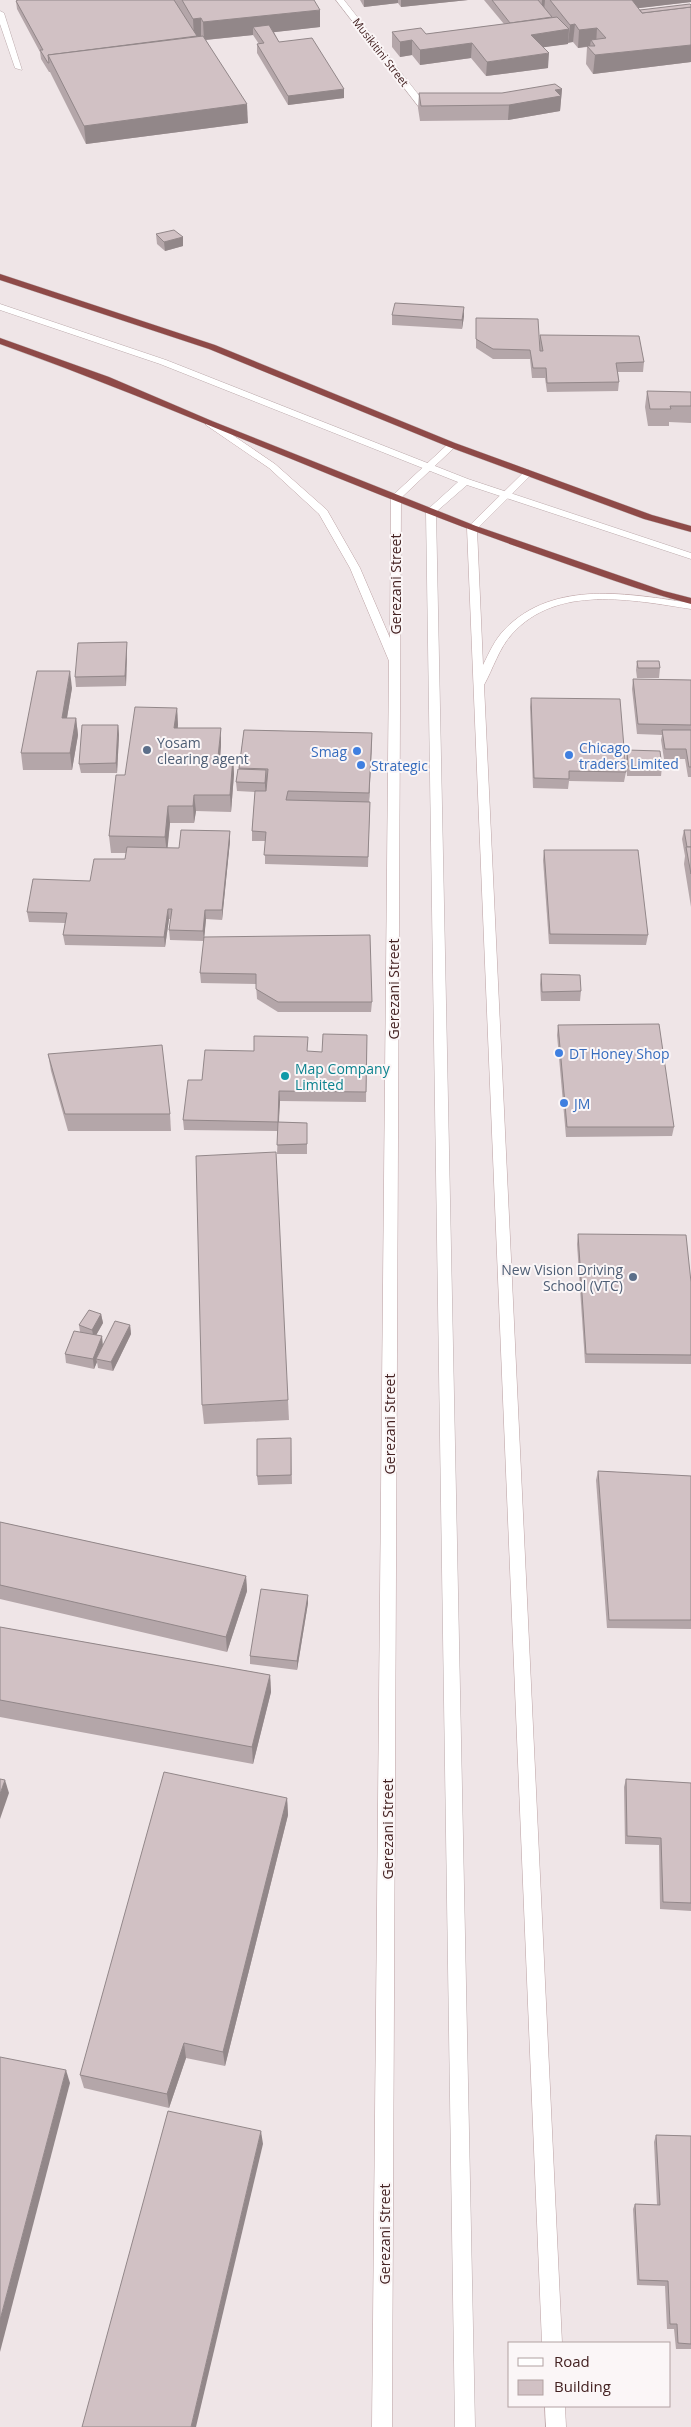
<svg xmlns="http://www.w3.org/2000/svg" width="691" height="2427" viewBox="0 0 691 2427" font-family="'Open Sans',sans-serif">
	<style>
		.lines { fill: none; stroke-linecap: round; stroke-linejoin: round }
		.service-casing { stroke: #bcaaac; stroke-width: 1 }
		.minor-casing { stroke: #bcaaac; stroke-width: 1 }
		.secondary-casing { stroke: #bca2a4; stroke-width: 1 }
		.trunk-casing { stroke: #cbc1c1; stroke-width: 1 }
		.service { fill: #fff; fill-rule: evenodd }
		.minor { fill: #fff; fill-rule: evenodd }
		.secondary { fill: #fff; fill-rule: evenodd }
		.trunk { fill: #8e4a48; fill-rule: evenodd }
		.wall { fill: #b4a6a9 }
		.shaded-wall { fill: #928789 }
		.building { fill: #d1c1c4; stroke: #928789 }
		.service-dot { fill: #5c6f8a; stroke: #fbf6f7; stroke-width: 2 }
		.shop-dot { fill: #3f7fe0; stroke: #fbf6f7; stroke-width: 2 }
		.culture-dot { fill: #0f9aa8; stroke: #fbf6f7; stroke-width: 2 }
		.labels { text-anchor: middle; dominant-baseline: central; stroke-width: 4; stroke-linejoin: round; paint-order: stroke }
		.far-street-label { font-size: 11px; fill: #422; stroke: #fbf6f7 }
		.street-label { font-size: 14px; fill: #422; stroke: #fbf6f7 }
		.service-label { font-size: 14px; fill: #4e5e75; stroke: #fbf6f7; text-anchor: start }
		.shop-label { font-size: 14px; fill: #366cbe; stroke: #fbf6f7; text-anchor: start }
		.culture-label { font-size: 14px; fill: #0d838f; stroke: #fbf6f7; text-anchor: start }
	</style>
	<rect width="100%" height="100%" fill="#efe5e7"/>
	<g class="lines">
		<g class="service-casing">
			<g id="service">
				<polygon points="0,11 4,13 22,70 15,68 0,24"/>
				<polygon points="0,304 166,360 468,479 691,553 691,559 467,485 436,512 475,2427 455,2427 426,511 458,482 160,364 0,310"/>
			</g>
		</g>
		<g class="minor-casing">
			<polygon id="minor" points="336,0 344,0 425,103 425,107 419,107"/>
		</g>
		<g class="secondary-casing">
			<g id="secondary">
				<polygon points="206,421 212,421 275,464 327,510 360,568 390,638 391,497 449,443 457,445 401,498 392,2427 372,2427 389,661 350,568 319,514 269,468 206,425"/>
				<path d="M528,470L531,471V475L477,529L483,665C489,653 495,639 505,629C554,579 630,594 691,603V609C632,600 557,584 512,634C499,648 493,669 484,685L562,2343H542L467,528L525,471Z"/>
				<polygon points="545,2406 565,2406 566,2427 546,2427"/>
			</g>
		</g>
		<g class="trunk-casing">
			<g id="trunk">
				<polygon points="0,274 215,345 455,443 652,515 691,526 691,532 644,519 449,447 209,349 0,280"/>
				<path d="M0,338L109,377L212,421L476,526L664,591L691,598V604C640,591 590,572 541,555C358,492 182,409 0,344Z"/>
			</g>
		</g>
		<use href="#service" class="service"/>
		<use href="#minor" class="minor"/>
		<use href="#secondary" class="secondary"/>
		<use href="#trunk" class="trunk"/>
	</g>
	<g class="wall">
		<polygon points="17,0 314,0 320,27 274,32 279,42 344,98 288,105 257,53 257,44 259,44 253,35 206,40 248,123 86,144 50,72 49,72 41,59 40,52 17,9 16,1"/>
		<polygon points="360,0 468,0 401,7 398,3 364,7"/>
		<polygon points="484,0 691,0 691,2 638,8 640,10 691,5 691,62 593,74 586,64 587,47 578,48 573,42 568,42 568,44 543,47 548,68 486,76 471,58 420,65 412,55 400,57 392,47 392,32 426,34 504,24"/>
		<polygon points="562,89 560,111 508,120 420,121 418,108 419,93 502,93"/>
		<polygon points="156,234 183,237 183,246 165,251 157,244"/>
		<polygon points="392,315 464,316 462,329 392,325"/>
		<polygon points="476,318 540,351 540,335 644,362 643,372 618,372 619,382 618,391 547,392 545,378 532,378 530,359 493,359 476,348"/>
		<polygon points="647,391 691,392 691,423 669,422 669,426 648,426 645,407"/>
		<polygon points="127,652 126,686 76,687 75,677"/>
		<polygon points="637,661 660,668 659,678 637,678 636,670"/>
		<polygon points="633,679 691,680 691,777 688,777 685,759 664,759 661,740 662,735 637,734 632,689"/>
		<polygon points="72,688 67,718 76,718 78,735 72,770 23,770 21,753"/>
		<polygon points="531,698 626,772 624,782 569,781 568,789 533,788 530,707"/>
		<polygon points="177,708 178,728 221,745 220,757 233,757 234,774 231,812 196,811 194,823 170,823 167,848 179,848 230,831 230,841 222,920 206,919 204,937 372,1002 371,1012 278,1012 257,999 256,984 201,983 200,973 204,941 170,940 169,930 171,919 169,919 165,947 65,945 63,935 65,923 29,922 27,912 90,881 125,859 126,853 111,853 109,836 125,775"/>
		<polygon points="118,725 119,735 117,773 81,773 79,764"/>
		<polygon points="244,730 372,733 369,802 370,802 368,867 265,864 265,841 252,841 252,831 255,792 237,791 236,782 239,769"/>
		<polygon points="627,750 662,767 661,776 627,776 626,760"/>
		<polygon points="684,830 691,830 691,907 684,864 685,856 682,839"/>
		<polygon points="544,850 648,935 646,945 549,944 543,860"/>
		<polygon points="541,974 581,991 580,1001 541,1001 540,984"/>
		<polygon points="558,1025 674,1127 672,1136 566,1137 557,1035"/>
		<polygon points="367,1035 366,1102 280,1101 279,1122 307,1123 307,1154 277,1154 278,1131 184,1130 183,1120 202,1080 254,1051 322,1052"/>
		<polygon points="48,1054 170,1114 171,1131 68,1131 51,1071"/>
		<polygon points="578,1234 691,1282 691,1364 585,1363 577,1244"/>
		<polygon points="101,1314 103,1323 96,1335 103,1345 130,1325 131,1334 113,1371 98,1368 97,1362 94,1369 66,1363 65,1354 80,1332 79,1325"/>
		<polygon points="288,1400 289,1420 204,1424 202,1405"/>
		<polygon points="291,1438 292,1484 258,1485 257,1476"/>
		<polygon points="598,1471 691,1476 691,1629 607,1628 596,1480"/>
		<polygon points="0,1522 246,1576 247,1591 227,1652 0,1599"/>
		<polygon points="308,1595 308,1603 297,1670 250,1664 250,1656"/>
		<polygon points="0,1627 270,1675 271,1692 253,1764 0,1717"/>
		<polygon points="626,1779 691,1783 691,1911 660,1909 659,1845 625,1844 624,1787"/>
		<polygon points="287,1798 288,1815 225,2066 186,2058 169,2108 84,2088 80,2075"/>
		<polygon points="656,2135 691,2136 691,2349 676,2349 674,2329 667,2329 665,2286 637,2285 633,2209 635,2204 657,2205 654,2142"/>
	</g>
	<g class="shaded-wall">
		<polygon points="364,0 398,0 398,3 364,7"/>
		<polygon points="401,0 468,0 401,7"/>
		<polygon points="542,0 545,0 544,11 541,12"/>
		<polygon points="624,0 691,0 691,2 623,10"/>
		<polygon points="320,10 320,27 258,34 253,27 253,35 204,40 203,22"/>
		<polygon points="201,18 201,36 194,37 193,19"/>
		<polygon points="575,24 573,42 568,43 570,25"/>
		<polygon points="597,28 596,46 591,40 590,46 578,48 579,30"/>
		<polygon points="569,29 568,44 531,49 531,35"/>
		<polygon points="412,40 412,55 400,57 400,42"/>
		<polygon points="472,43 471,58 420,65 420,50"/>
		<polygon points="691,45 691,62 593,74 595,55"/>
		<polygon points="549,53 548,68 486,76 487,62"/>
		<polygon points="344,89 344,98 288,105 288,96"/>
		<polygon points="562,89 560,111 508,120 509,105 555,90"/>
		<polygon points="247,104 248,123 86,144 84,126"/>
		<polygon points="183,237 183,246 165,251 164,242"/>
		<polygon points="464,307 464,316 462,329 462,320"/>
		<polygon points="127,642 127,652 126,686 125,676"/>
		<polygon points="70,671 72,688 64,735 62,718"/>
		<polygon points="177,708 178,725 175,745 174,728"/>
		<polygon points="76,718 78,735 72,770 70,753"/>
		<polygon points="118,725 119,735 117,773 116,763"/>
		<polygon points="221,728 221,745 219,773 218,757"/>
		<polygon points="372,733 372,743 369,803 369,793"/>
		<polygon points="233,757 234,774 231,812 230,795"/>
		<polygon points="266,770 267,780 265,793 265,783"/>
		<polygon points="194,795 196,811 194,823 193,806"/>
		<polygon points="168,806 170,823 167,854 165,837"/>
		<polygon points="230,831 230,841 222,920 222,910"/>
		<polygon points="168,909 169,919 165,947 164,937"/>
		<polygon points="205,910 206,919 204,941 203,931"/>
		<polygon points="279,1091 280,1101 278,1131 278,1122"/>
		<polygon points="101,1314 103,1323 94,1339 92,1330"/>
		<polygon points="130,1325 131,1334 113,1371 111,1362"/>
		<polygon points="102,1336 103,1346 96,1359 97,1362 94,1369 93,1359"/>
		<polygon points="246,1576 247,1591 227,1652 226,1637"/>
		<polygon points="308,1595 308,1603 297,1670 297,1661"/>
		<polygon points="270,1675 271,1692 253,1764 252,1747"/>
		<polygon points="5,1780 9,1793 0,1819 0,1794"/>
		<polygon points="287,1798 288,1815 225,2066 223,2052"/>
		<polygon points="184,2043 186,2058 169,2108 167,2094"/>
		<polygon points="66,2070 70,2083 0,2352 0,2320"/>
		<polygon points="261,2131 263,2144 196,2427 191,2427"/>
	</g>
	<g class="building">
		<polygon points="18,0 174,0 197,36 48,55 49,63 48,63 40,50 43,50 16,1"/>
		<polygon points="182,0 314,0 320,10 203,22 201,18 193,19"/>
		<polygon points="492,0 538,0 552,17 510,23"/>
		<polygon points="550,0 632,0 642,13 691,7 691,45 595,55 587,46 595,46 591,40 606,38 597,28 579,30 575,24 570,25"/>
		<polygon points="690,4 691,5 691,7 642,13 640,10"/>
		<polygon points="557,17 569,29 531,35 549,53 487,62 472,43 420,50 412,40 400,42 392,32 421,28 426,34"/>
		<polygon points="269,25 279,42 312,38 344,89 288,96 257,44 264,43 253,27"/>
		<polygon points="203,36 247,104 84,126 48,55"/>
		<polygon points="555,84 562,89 555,90 561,96 509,105 421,106 419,93 502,93"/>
		<polygon points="174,230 183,237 164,242 156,234"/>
		<polygon points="395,303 464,307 462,320 392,315"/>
		<polygon points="476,318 538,319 540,351 543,351 540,335 639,336 644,362 616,363 619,382 547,383 546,368 533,368 530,350 493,349 476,339"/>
		<polygon points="647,391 691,392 691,406 670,406 671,409 650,409"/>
		<polygon points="127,642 125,676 75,677 78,643"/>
		<polygon points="637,661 659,661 660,668 638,668"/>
		<polygon points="37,671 70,671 62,718 76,718 70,753 21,753"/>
		<polygon points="633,679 691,680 691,725 638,724"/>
		<polygon points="531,698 620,699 626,772 569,771 569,779 534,778"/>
		<polygon points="135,707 177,708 174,728 221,728 218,757 233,757 230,795 194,795 193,806 168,806 165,837 109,836 116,775 125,775"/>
		<polygon points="82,725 118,725 116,763 79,764"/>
		<polygon points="244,730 372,733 369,793 288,791 286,800 370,802 368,857 264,855 266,832 252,831 255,791 266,791 268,769 239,768"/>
		<polygon points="662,730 691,730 691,767 689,767 686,749 665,749"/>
		<polygon points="627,750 660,751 662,767 628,766"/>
		<polygon points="238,769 266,770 265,783 236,782"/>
		<polygon points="181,830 230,831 222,910 205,910 203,931 169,930 172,909 168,909 164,937 63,935 67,913 27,912 33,879 90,881 94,859 125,859 127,847 179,848"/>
		<polygon points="684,830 691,830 691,847 687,847"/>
		<polygon points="686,847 691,847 691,874"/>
		<polygon points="544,850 638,850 648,935 550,934"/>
		<polygon points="370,935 372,1002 278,1002 256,989 256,974 200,973 204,937"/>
		<polygon points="541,974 580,975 581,991 542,992"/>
		<polygon points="659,1024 674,1127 567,1127 558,1025"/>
		<polygon points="323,1034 367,1035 366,1092 279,1091 278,1122 183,1120 188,1080 202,1080 205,1050 254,1051 254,1036 308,1037 307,1051 322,1052"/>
		<polygon points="162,1045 170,1114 65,1114 48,1054"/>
		<polygon points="278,1122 307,1123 307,1144 277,1145"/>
		<polygon points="276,1152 288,1400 202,1405 196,1156"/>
		<polygon points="578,1234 686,1235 691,1282 691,1355 586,1354"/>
		<polygon points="89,1310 101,1314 92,1330 79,1325"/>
		<polygon points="115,1321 130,1325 111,1362 96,1359"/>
		<polygon points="74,1331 102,1336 93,1359 65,1354"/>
		<polygon points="291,1438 291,1475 257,1476 257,1439"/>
		<polygon points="598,1471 691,1476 691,1620 609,1620"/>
		<polygon points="0,1522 246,1576 226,1637 0,1585"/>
		<polygon points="261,1589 308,1595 297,1661 250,1656"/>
		<polygon points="0,1627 270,1675 252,1747 0,1700"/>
		<polygon points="164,1772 287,1798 223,2052 184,2043 167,2094 80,2075"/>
		<polygon points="0,1779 5,1780 0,1794"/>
		<polygon points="626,1779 691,1783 691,1903 663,1902 661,1838 627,1836"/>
		<polygon points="0,2057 66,2070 0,2320"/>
		<polygon points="168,2111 261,2131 191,2427 82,2427"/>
		<polygon points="656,2135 691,2136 691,2344 678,2343 677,2324 670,2324 668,2281 639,2280 635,2204 660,2205"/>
	</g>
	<g class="service-dot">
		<circle cx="147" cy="750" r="5"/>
		<circle cx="633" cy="1277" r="5"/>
	</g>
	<g class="shop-dot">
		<circle cx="357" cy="751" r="5"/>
		<circle cx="569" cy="755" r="5"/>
		<circle cx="361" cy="765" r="5"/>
		<circle cx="559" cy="1053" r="5"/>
		<circle cx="564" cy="1103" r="5"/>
	</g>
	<circle class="culture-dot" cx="285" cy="1076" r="5"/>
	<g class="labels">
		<g class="far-street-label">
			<text transform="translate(381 52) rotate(52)">Musikitini Street</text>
		</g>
		<g class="street-label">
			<text transform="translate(395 584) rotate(-90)">Gerezani Street</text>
			<text transform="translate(393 989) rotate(-90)">Gerezani Street</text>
			<text transform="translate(389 1424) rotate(-90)">Gerezani Street</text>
			<text transform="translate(387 1829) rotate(-90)">Gerezani Street</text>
			<text transform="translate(384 2234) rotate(-90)">Gerezani Street</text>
		</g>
		<g class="service-label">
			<text x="157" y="742">Yosam<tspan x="157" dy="16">clearing agent</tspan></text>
			<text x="623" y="1269" text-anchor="end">New Vision Driving<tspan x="623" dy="16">School (VTC)</tspan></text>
		</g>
		<g class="shop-label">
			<text x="579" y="747">Chicago<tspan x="579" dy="16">traders Limited</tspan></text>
			<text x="347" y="751" text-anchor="end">Smag</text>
			<text x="371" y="765">Strategic</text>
			<text x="569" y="1053">DT Honey Shop</text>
			<text x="574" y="1103">JM</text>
		</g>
		<g class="culture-label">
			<text x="295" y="1068">Map Company<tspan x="295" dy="16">Limited</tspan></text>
		</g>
	</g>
	<rect x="508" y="2342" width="162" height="65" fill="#fbf6f7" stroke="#b2a1a2"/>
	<rect x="518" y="2358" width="25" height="8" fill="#ffffff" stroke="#b2a1a2"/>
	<text x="554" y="2367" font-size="15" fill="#442222">Road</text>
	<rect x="518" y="2380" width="25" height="15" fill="#d1c1c4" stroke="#b2a1a2"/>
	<text x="554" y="2392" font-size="15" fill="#442222">Building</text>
</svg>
